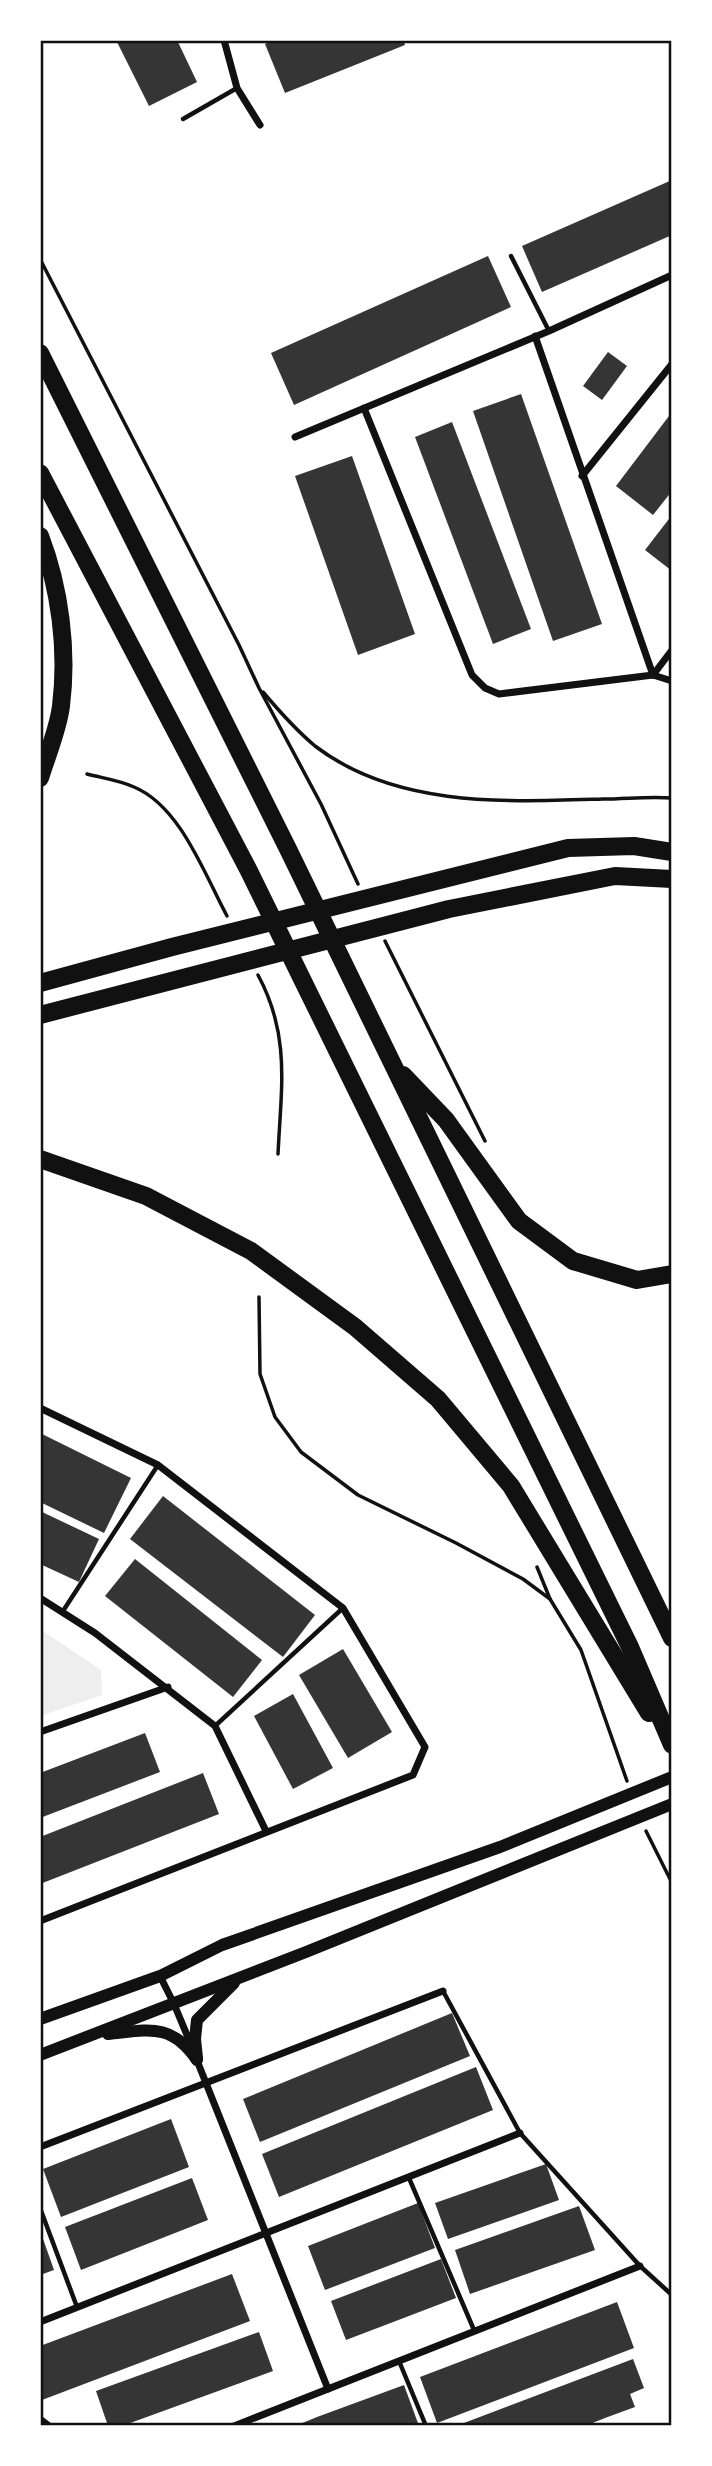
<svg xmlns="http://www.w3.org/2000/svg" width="712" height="2466" viewBox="0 0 712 2466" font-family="'Titillium Web',sans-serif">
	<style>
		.green { fill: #eee }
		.building { fill: #353535 }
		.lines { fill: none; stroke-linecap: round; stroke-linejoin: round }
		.path { stroke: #111; stroke-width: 3.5 }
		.service { stroke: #111; stroke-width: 4.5 }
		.minor { stroke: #111; stroke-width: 7 }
		.secondary { stroke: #111; stroke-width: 12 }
		.motorway { stroke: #111; stroke-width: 18 }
		.neatline { fill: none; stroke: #111; stroke-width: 2.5 }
	</style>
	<rect width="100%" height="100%" fill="#fff"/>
	<polygon class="green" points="40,1629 101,1670 102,1695 40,1716"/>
	<g class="building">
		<polygon points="116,40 177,40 197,82 149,106"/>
		<polygon points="273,40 403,40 405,45 285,93 265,44"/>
		<polygon points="672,180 672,235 542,292 522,246"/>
		<polygon points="488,256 511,307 294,405 271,353"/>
		<polygon points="608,352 627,366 602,400 583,386"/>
		<polygon points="521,394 602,624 553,641 473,411"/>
		<polygon points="672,412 672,491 653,515 616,486"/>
		<polygon points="452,422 531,629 493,644 415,437"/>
		<polygon points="352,456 415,634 358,655 295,476"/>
		<polygon points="672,515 672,571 645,550"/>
		<polygon points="40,1433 131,1478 104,1533 40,1502"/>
		<polygon points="163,1496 315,1615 283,1657 130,1539"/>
		<polygon points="40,1511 99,1539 79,1582 40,1564"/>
		<polygon points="135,1559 262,1660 233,1697 105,1596"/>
		<polygon points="343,1649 392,1732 348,1758 299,1675"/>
		<polygon points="293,1694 333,1768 293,1789 254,1716"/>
		<polygon points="145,1733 160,1772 40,1818 40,1773"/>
		<polygon points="203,1773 219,1814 40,1884 40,1837"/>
		<polygon points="452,2013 470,2056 260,2142 243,2099"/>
		<polygon points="476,2067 493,2110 279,2197 262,2154"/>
		<polygon points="171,2119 189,2167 61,2217 43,2169"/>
		<polygon points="546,2164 559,2200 448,2239 435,2203"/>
		<polygon points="192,2178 208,2220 81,2270 65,2227"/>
		<polygon points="418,2203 435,2248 325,2290 308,2246"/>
		<polygon points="579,2206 595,2250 470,2294 455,2250"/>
		<polygon points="42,2236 54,2270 40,2275 40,2237"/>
		<polygon points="441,2259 456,2298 346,2340 331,2301"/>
		<polygon points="232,2274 250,2321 42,2400 40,2394 40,2346"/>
		<polygon points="617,2302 634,2348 437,2423 420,2377"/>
		<polygon points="259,2332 273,2371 122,2426 108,2426 96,2391"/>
		<polygon points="633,2359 644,2388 630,2394 635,2407 605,2418 585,2426 456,2426"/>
		<polygon points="404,2385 419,2426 295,2426 317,2417"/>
	</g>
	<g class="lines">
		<g class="path">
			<polyline points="40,259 239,645 259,688 321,804 358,884"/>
			<path d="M263,692C279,711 296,730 315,746C396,808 506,802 603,799C626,799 649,796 672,798"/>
			<path d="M87,774C102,778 119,780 134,787C180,806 204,873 227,916"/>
			<polyline points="385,941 485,1141"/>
			<path d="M258,975C291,1036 281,1088 278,1154"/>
			<polyline points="259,1297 260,1374 275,1417 301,1452 358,1495 456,1543 523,1579 550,1599"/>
			<polyline points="537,1567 550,1599 581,1650 627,1781"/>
			<polyline points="646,1831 672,1883"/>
		</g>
		<g class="service">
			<polyline points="183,119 237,88"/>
			<polyline points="511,256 549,331"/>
			<polyline points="63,1611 158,1465"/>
			<polyline points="215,1726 343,1608"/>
			<polyline points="443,1991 520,2133 640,2266 672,2295"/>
			<polyline points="409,2178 474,2330"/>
			<polyline points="40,2208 77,2307"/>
			<polyline points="399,2361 426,2426"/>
		</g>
		<g class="minor">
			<polyline points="224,40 237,88 260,125"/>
			<polyline points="535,336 653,675"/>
			<polyline points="364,408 472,675 485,688 499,694 653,675 672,681"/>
			<polyline points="295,437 549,331 672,275"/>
			<polyline points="582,476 672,364"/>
			<polyline points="653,675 672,650"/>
			<polyline points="40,1408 158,1465 343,1608 425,1747 413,1775 40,1921"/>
			<polyline points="40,1598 95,1633 215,1726 266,1831"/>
			<polyline points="40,1732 168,1687"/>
			<polyline points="160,1976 174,2004 192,2047"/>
			<polyline points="196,2058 328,2389"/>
			<polyline points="40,2147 443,1991"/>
			<polyline points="40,2322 520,2133"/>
			<polyline points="40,2419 49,2426"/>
			<polyline points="234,2426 640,2266"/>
		</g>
		<g class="secondary">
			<polyline points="40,2019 160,1976 222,1945 500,1847 672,1777"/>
			<path d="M108,2034C148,2030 171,2022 197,2060"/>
			<polyline points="40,2055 306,1952 672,1804"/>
			<polyline points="197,2058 195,2039 197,2020 234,1983"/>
		</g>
		<g class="motorway">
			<polyline points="40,353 288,849 672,1638"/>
			<polyline points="40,473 248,869 630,1647 672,1745"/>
			<path d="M40,536C60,588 68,650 61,706C58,730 47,755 40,778"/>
			<polyline points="40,983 172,947 568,848 634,846 672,852"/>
			<polyline points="40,1015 449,909 615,876 672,879"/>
			<polyline points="403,1075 446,1120 519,1221 573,1261 637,1280 672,1274"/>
			<polyline points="40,1159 146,1196 251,1251 355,1327 438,1399 511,1486 649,1713"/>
		</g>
	</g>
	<rect width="712" height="2466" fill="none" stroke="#ffffff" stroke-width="84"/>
	<rect x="42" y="42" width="628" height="2382" class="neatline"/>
</svg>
